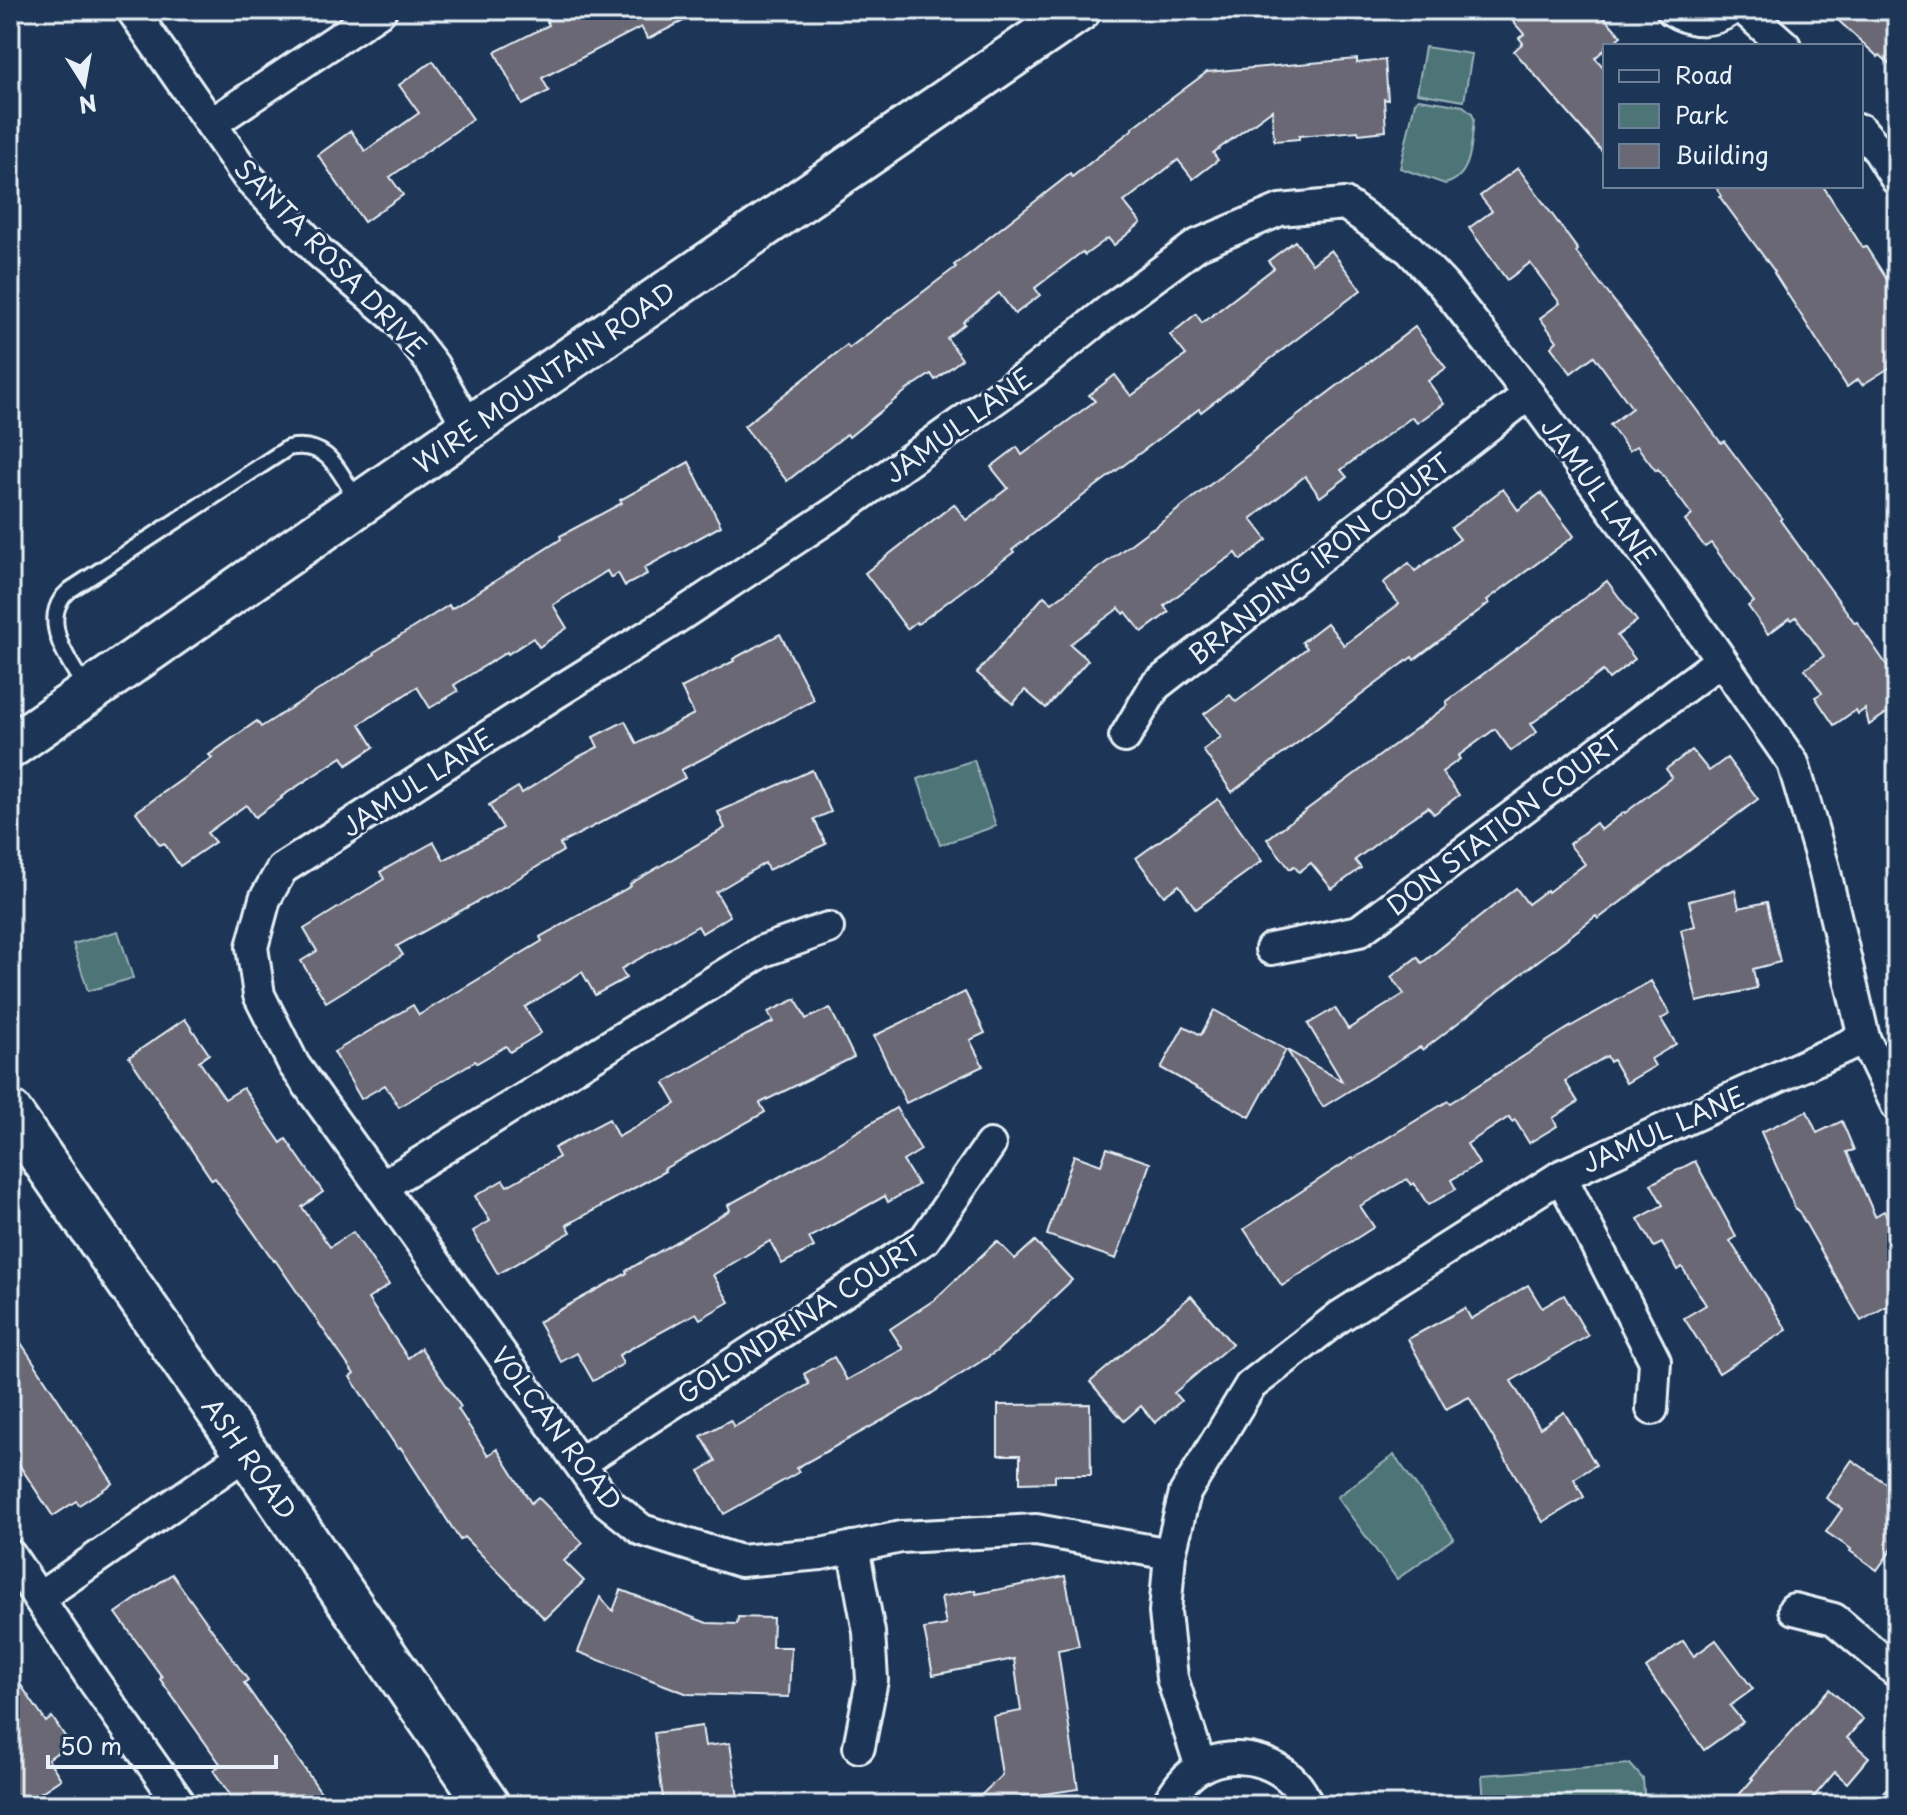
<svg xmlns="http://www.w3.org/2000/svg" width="1907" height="1815" viewBox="0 0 1907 1815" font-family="'Playpen Sans',sans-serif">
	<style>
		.green { fill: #4d7477; stroke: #9ab2b8; stroke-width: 2 }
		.building { fill: #6b6875; stroke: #e8f1f8; stroke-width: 2 }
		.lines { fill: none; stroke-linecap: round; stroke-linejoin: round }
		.service-casing { stroke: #e8f1f8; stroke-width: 20 }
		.minor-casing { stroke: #e8f1f8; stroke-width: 36 }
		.secondary-casing { stroke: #e8f1f8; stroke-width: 48 }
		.service { stroke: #1d3557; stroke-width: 14 }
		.minor { stroke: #1d3557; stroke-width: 30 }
		.secondary { stroke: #1d3557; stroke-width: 42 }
		.labels { text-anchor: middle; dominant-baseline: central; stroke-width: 6; stroke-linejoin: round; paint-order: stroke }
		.street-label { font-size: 26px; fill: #e8f1f8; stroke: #1d3557 }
	</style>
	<rect width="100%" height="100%" fill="#1d3557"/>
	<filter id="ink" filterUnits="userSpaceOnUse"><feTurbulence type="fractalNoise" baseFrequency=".0125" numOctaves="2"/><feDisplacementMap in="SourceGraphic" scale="16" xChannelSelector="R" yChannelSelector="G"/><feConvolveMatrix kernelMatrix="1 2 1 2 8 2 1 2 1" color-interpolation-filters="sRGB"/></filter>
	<g filter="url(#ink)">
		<g class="green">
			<polygon points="1425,47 1472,54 1464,101 1417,93"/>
			<path d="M1419,99L1463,106L1472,113L1474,119C1471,143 1473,177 1445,184L1400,168L1415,102Z"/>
			<polygon points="974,760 996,826 940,845 918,779"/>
			<polygon points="118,931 133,978 88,991 73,944"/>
			<polygon points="1394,1455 1454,1538 1397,1579 1337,1497"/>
			<polygon points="1630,1764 1643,1779 1645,1805 1484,1805 1482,1775"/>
		</g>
		<g class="building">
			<polygon points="541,10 705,10 648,39 641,27 542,78 549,91 522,105 495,52 549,25"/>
			<polygon points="1503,10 1598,10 1621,36 1609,46 1605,46 1605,49 1595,58 1605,69 1605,155 1514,51 1523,43 1519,38 1524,34"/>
			<polygon points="1827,10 1897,10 1897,71 1880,55 1878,57"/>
			<polygon points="1357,59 1357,63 1385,60 1388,100 1384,99 1386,131 1359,134 1358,131 1299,136 1299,139 1274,141 1272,110 1213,153 1218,160 1193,179 1178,160 1124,202 1141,223 1114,245 1108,238 1085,255 1082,252 1035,288 1040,295 1015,314 999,293 963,322 965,324 947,338 962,359 935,380 931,374 907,390 849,437 847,434 787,481 744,426 847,345 849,348 956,267 954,265 1070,174 1072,177 1133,129 1132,128 1207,72"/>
			<polygon points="433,61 473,119 390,177 403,195 364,222 318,155 351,131 365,151 419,113 399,85"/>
			<polygon points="1518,168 1578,250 1576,252 1659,359 1721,443 1724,441 1782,518 1780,520 1855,623 1857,622 1897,680 1897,706 1869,725 1865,709 1858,714 1856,710 1834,725 1815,697 1822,693 1805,669 1824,656 1796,617 1792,620 1790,618 1768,634 1748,606 1754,602 1711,543 1705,547 1685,521 1692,515 1658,469 1656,471 1637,446 1629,451 1610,425 1632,408 1594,356 1571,373 1551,347 1557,341 1540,318 1560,303 1530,263 1507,280 1469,228 1492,211 1480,196"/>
			<polygon points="1715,186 1823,186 1863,248 1866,247 1897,295 1897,363 1862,385 1858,379 1847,387 1774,273 1775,272 1720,197 1722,196"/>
			<polygon points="1295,241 1312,264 1331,250 1361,290 1201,412 1199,409 1096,486 1012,550 1014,552 918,624 916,622 907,629 865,573 954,504 966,520 1008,488 991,467 1017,447 1022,455 1095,401 1089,395 1115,375 1131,396 1186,355 1170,335 1196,314 1202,323 1274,268 1268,261"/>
			<polygon points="1415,327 1446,368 1428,381 1444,404 1417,423 1412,417 1367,450 1341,470 1347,477 1320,497 1305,476 1251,519 1267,540 1241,560 1236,553 1211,570 1164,606 1169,612 1142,632 1126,612 1124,614 1119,608 1070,644 1088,660 1046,708 1025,690 1013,704 977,673 1044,596 1052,603 1152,528 1153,529 1256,449 1255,448"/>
			<polygon points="689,462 721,526 644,568 647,574 625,586 618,573 611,578 607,571 553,605 567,628 539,647 533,638 508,654 507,652 454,685 458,691 430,708 417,687 360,724 374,747 347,765 342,757 281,797 282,798 255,817 246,805 207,833 215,842 180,866 164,843 160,845 136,812 212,758 209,755 257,721 261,727 375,654 374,652 411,629 449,605 451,609 561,539 560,536 622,503 620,500"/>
			<polygon points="1503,489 1518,510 1541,493 1574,536 1487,600 1489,603 1414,660 1412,657 1232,792 1203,750 1221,737 1204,714 1230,695 1236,702 1307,648 1302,642 1327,623 1344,645 1399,604 1383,583 1409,563 1415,571 1460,539 1451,528"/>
			<polygon points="1607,581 1637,621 1617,636 1635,659 1609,679 1603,671 1531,724 1537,732 1511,751 1495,729 1458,756 1460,759 1442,772 1459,795 1434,814 1428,807 1401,825 1355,860 1361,868 1332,889 1311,863 1299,872 1294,866 1290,869 1267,839 1448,705 1446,702"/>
			<polygon points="780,634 814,700 681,770 685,778 560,844 563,851 504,887 397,946 403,955 326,1002 301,961 317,951 304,929 384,879 380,872 434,842 444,860 503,828 489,805 518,787 522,793 576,758 598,747 593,737 625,721 637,744 694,714 681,688 734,661 733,659"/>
			<polygon points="1692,750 1709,771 1727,758 1758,799 1598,919 1596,916 1423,1050 1420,1047 1323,1107 1287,1050 1342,1081 1308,1024 1335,1008 1348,1029 1404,994 1391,977 1417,957 1422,963 1516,888 1528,904 1547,890 1548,892 1585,864 1569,844 1596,823 1601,830 1624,812 1625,813 1672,777 1666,769"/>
			<polygon points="812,770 831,812 814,819 826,844 768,870 765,863 716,892 730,916 702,933 698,926 621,969 626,978 595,995 582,972 525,1007 541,1033 510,1052 506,1046 477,1063 475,1061 399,1107 385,1085 361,1099 334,1052 413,1005 419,1015 542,941 540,937 631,886 630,884 725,828 718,812"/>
			<polygon points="1218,799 1262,861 1196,909 1179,885 1164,896 1136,858"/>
			<polygon points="1735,890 1739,908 1767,902 1780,962 1753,969 1757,988 1697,1002 1681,930 1695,926 1689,901"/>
			<polygon points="1651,981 1670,1014 1661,1019 1676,1044 1651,1059 1655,1066 1626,1083 1613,1060 1610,1062 1607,1056 1565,1081 1578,1102 1553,1118 1557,1126 1529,1143 1515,1120 1512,1122 1509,1117 1467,1144 1479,1164 1451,1180 1456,1189 1428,1205 1414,1183 1411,1185 1407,1179 1360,1206 1374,1227 1282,1286 1244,1229 1352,1158 1353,1159 1448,1101 1450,1103 1568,1028"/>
			<polygon points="965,992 985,1033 970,1040 983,1066 906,1103 874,1036"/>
			<polygon points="796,999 806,1019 830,1008 854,1057 760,1103 765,1112 664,1169 665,1171 567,1225 571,1232 498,1274 473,1231 490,1221 475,1196 503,1180 507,1186 559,1157 554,1148 609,1119 618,1137 676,1104 664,1083 747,1035 773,1022 768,1012"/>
			<polygon points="1214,1010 1286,1050 1250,1117 1161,1068 1184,1026 1201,1035"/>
			<polygon points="185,1019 209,1054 199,1061 225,1099 243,1088 281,1143 286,1139 323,1192 302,1207 330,1247 353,1232 389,1285 368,1299 408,1358 421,1348 461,1407 458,1409 488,1455 497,1449 531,1503 538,1497 583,1543 564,1561 584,1581 545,1619 464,1537 460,1540 401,1448 398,1449 350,1377 354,1374 275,1260 274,1261 215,1178 212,1180 129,1057"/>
			<polygon points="896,1108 921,1150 903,1161 918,1185 888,1202 885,1196 809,1238 814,1247 782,1264 770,1241 713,1275 729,1302 700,1319 696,1313 619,1355 623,1364 593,1381 577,1353 561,1362 538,1322 627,1273 626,1271 730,1210 728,1205 819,1155"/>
			<polygon points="1807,1111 1817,1133 1842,1121 1854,1150 1847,1152 1875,1216 1884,1211 1897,1234 1897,1300 1861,1321 1798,1210 1796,1210 1761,1132"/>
			<polygon points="1107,1148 1150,1163 1116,1259 1047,1235 1074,1155 1101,1165"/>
			<polygon points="1695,1161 1736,1237 1730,1241 1787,1330 1719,1373 1684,1318 1706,1305 1682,1267 1677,1270 1662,1243 1654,1247 1638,1219 1663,1205 1651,1184"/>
			<polygon points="997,1241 1015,1259 1035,1241 1072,1280 997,1351 920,1401 919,1400 796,1468 799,1472 724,1514 699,1471 716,1461 701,1436 730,1420 734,1427 785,1398 809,1384 804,1374 834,1357 847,1380 903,1349 890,1329 934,1300"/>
			<polygon points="1528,1285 1542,1308 1564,1295 1588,1336 1511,1381 1540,1428 1564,1412 1596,1465 1574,1479 1584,1497 1543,1522 1469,1397 1446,1409 1408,1339 1465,1308 1471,1319"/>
			<polygon points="1191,1296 1232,1344 1174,1393 1181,1401 1155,1423 1141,1406 1124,1421 1090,1382"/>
			<polygon points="10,1326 113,1483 79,1505 76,1501 53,1516 10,1451"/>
			<polygon points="1090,1404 1091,1475 1055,1475 1055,1482 1020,1483 1020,1455 998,1455 998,1405"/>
			<polygon points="1852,1460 1897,1491 1897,1542 1877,1570 1850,1551 1851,1549 1826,1532 1842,1509 1826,1498"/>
			<polygon points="172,1574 248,1680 244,1683 330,1805 237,1805 213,1770 221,1765 160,1679 162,1677 116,1613"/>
			<polygon points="1065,1576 1079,1646 1058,1650 1078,1789 971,1805 1002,1775 993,1716 1021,1711 1014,1659 933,1675 924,1629 946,1625 941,1597 975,1590 976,1594"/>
			<polygon points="621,1590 707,1623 737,1624 738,1617 773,1618 772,1647 791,1647 789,1697 688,1694 578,1652 600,1597 613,1611"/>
			<polygon points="1716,1640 1753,1689 1730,1706 1743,1722 1704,1750 1646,1668 1683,1641 1694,1656"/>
			<polygon points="10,1669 46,1722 52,1717 70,1744 48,1759 61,1779 22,1805 17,1805 10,1794"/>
			<polygon points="1829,1689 1863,1719 1847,1738 1869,1757 1847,1783 1835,1772 1807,1805 1730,1805 1753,1779 1751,1778"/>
			<polygon points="702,1726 705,1746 730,1743 739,1805 664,1805 654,1733"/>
		</g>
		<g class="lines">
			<g class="service-casing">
				<path id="service" d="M86,689C72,666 43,627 61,600C63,596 67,593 70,590L288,448C329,440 338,471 357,500"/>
			</g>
			<g class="minor-casing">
				<g id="minor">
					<polyline points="132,10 247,176 319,252 398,320 433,365 469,428"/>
					<path d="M1672,10C1691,22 1712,23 1731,10"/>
					<polyline points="1745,10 1785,46"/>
					<polyline points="211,124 381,10"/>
					<polyline points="1861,130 1879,151 1897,180"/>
					<polyline points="1125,737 1155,686 1529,394"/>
					<polyline points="1271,949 1359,931 1721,660"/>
					<polyline points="1864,1038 1897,1106"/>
					<polyline points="1561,1176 1655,1361 1652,1409"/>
					<polyline points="381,1187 763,951 828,928"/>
					<polyline points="580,1463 925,1239 990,1145"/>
					<polyline points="853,1547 869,1632 872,1680 859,1747"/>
					<polyline points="1170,1554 1036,1530 901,1537 821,1554 740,1561 642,1530 607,1502 294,1065 259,995 252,947 265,899 282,869 554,694 667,624 842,508 1035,370 1112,308 1197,245 1280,210 1345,204 1409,249 1444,286 1529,394 1713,648 1793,763 1824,868 1864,1038 1561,1176 1339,1317 1250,1386 1185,1493 1170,1554 1165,1612 1172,1678 1201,1767"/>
					<polyline points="10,1555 93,1680 181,1805"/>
					<polyline points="39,1598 247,1453"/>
					<polyline points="1794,1609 1834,1619 1897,1672"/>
					<path d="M1167,1805C1176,1790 1185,1776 1201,1767C1237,1746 1294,1763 1307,1805"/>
					<polyline points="1895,1805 1897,1802"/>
				</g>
			</g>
			<g class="secondary-casing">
				<g id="secondary">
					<polyline points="10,747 469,428 1079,10"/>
					<polyline points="10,1112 247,1453 488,1805"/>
				</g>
			</g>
			<use href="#service" class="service"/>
			<use href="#minor" class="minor"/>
			<use href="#secondary" class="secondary"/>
		</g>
	</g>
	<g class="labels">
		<g class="street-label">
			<text transform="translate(331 257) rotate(46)">SANTA ROSA DRIVE</text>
			<text transform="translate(544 377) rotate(-35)">WIRE MOUNTAIN ROAD</text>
			<text transform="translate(958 425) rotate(-36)">JAMUL LANE</text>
			<text transform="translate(1599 491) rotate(54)">JAMUL LANE</text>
			<text transform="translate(1319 558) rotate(-38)">BRANDING IRON COURT</text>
			<text transform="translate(417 782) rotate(-33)">JAMUL LANE</text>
			<text transform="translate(1504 822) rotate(-37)">DON STATION COURT</text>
			<text transform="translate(1663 1129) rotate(-24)">JAMUL LANE</text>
			<text transform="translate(799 1319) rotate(-33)">GOLONDRINA COURT</text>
			<text transform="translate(557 1428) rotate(53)">VOLCAN ROAD</text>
			<text transform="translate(250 1458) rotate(55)">ASH ROAD</text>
		</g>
	</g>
	<rect width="1907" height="1815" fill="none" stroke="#1d3557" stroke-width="40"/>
	<rect x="20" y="20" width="1867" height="1775" fill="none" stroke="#e8f1f8" stroke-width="3" filter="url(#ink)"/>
	<rect x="1603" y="44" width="260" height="144" fill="#1d3557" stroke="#6e8097" stroke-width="2"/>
	<rect x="1619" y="70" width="40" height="12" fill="#1d3557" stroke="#6e8097" stroke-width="2"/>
	<text x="1675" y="84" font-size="24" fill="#e8f1f8">Road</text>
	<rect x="1619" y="104" width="40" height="24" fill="#4d7477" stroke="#6e8097" stroke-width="2"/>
	<text x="1675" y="124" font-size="24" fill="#e8f1f8">Park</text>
	<rect x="1619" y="144" width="40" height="24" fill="#6b6875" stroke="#6e8097" stroke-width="2"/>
	<text x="1675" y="164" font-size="24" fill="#e8f1f8">Building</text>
	<g transform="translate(84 84) rotate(169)" stroke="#1d3557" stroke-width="6" paint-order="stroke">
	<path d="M0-6L14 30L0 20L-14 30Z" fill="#e8f1f8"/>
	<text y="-12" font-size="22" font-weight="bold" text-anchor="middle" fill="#e8f1f8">N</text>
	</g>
	<path d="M48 1755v12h228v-12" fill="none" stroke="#e8f1f8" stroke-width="4"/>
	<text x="60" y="1755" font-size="24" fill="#e8f1f8" stroke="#1d3557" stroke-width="6" paint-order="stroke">50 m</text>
</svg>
